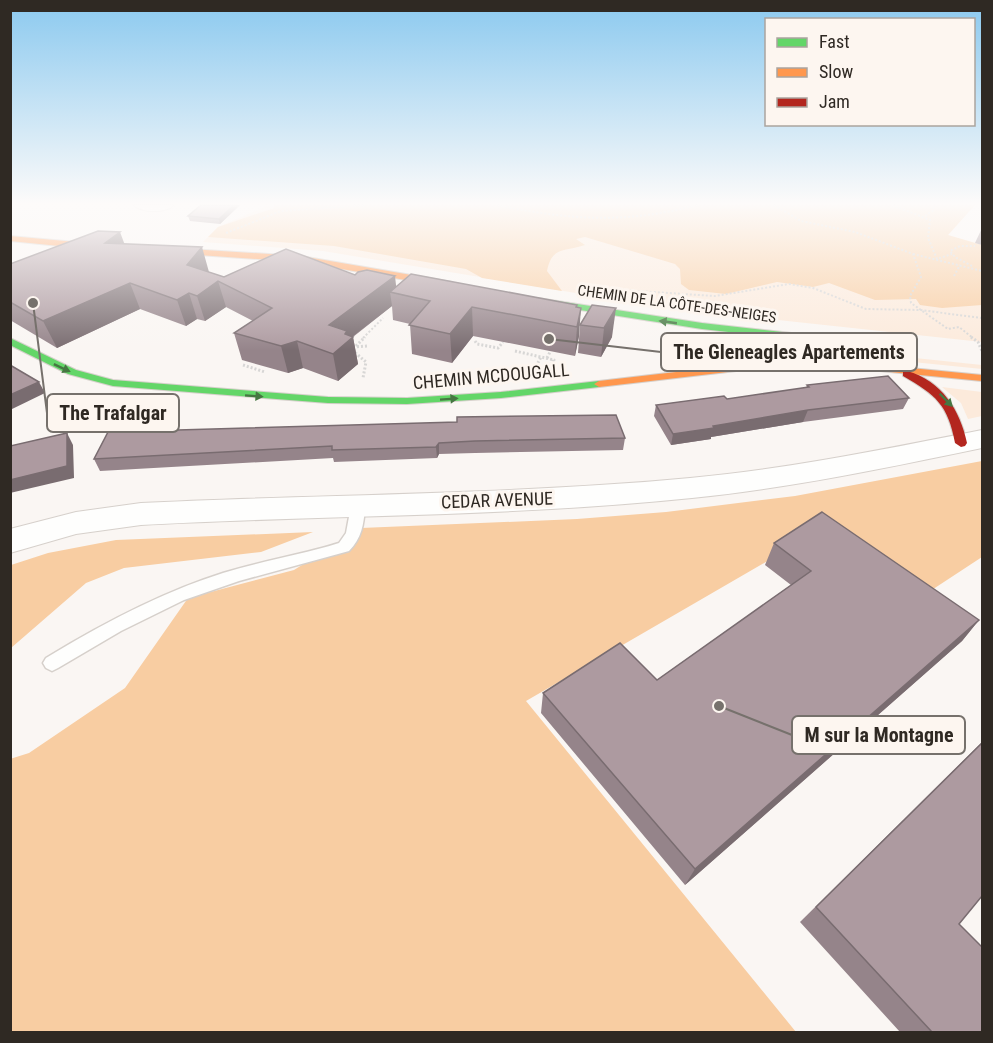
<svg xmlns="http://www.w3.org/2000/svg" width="993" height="1043" viewBox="0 0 993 1043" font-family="'Roboto Condensed',sans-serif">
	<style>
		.green { fill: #fceadb }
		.forest { fill: #f8cda2 }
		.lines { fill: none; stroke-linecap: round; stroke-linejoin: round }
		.lane-casing { stroke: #d6d0cb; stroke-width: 3 }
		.street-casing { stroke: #d6d0cb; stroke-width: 2 }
		.fast-casing { stroke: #d6d0cb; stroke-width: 2 }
		.slow-casing { stroke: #d6d0cb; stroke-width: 2 }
		.jam-casing { stroke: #d6d0cb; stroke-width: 2 }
		.path-far1 { stroke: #d7d6d5; stroke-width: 2; stroke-dasharray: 2 2; stroke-linecap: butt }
		.path { stroke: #d7d6d5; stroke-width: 3; stroke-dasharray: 2 2; stroke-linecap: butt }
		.lane { fill: #fefefd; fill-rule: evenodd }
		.street { fill: #fefefd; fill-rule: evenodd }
		.fast { fill: #63d668; fill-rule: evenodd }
		.slow { fill: #ff974d; fill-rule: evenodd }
		.jam { fill: #b3261e; fill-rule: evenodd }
		.wall { fill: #95848a }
		.shaded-wall { fill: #796c70 }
		.building { fill: #ad9aa0; stroke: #796c70; stroke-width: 1.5 }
		.oneway { fill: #467742 }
		.labels { text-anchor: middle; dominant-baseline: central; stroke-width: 6; stroke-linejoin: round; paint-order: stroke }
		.far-street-label { font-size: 15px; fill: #2f2923; stroke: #fdf6f0 }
		.street-label { font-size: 18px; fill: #2f2923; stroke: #fdf6f0 }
		.leader { fill: none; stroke: #76716c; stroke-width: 2 }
		.callout-dot { fill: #76716c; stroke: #fdf6f0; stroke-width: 2 }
		.callout { fill: #fdf6f0; stroke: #76716c; stroke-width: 2 }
		.callout-label { font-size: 20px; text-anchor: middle; font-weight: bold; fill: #2f2923 }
	</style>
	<rect width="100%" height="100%" fill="#faf6f3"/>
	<g class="green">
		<polygon points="269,205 975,205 948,235 982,245 982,342 666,308 323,251 203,242 218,227"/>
		<polygon points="753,341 982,365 982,369 843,355 764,354"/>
		<polygon points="942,387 982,392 982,416 968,419 961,403"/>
	</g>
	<g class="forest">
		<path d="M274,205H975L948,235L982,245V305L942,308L920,305L916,299L875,300L829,283L813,287L777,282L726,294L689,290L681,284L680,269L675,264L585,237L576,239L585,245C564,252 552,246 547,271L562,291L482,278L466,269L334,246L208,237L218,227L274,208Z"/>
		<polygon points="982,461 982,557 915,601 821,530 526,701 796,1032 11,1032 10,759 29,753 125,688 188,598 294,570 361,528 577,519 666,512 795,496"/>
		<polygon points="313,532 261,552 124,568 86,583 11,648 11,565 48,553 116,540"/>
	</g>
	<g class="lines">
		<g class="lane-casing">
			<path id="lane" d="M358,501L365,506C364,523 362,538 349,551L239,581L184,600L121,631L58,668L52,671L46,668L43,663L46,658C102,624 160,593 223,573C261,561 301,555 339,543L346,533L351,506Z"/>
		</g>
		<g class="street-casing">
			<g id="street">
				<path d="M134,205H174C166,213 142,213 134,205Z"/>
				<path d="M982,430V448C886,468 790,488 692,498C509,517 325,515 141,525L76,534L10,553V529L76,512L141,503C324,494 508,495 690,478C789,469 885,449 982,430Z"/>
			</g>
		</g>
		<g class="fast-casing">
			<g id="fast">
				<polygon points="538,298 702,323 873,342 878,345 873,348 702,329 535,303 533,301"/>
				<polygon points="10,338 76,370 113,380 328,397 407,398 501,392 599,381 604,384 599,387 501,398 407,404 328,403 113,386 68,374 10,345"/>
			</g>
		</g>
		<g class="slow-casing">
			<g id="slow">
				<polygon points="10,236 109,245 113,248 109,251 10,241"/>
				<polygon points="158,247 301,256 452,282 457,285 452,288 301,262 155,252 155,248"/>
				<polygon points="778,360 849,362 982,375 982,381 849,368 778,366 599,387 594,384 599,381"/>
			</g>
		</g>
		<g class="jam-casing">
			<path id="jam" d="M907,371C942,381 960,410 967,443L965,446L961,447L955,443C948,405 936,395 903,376V372Z"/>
		</g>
		<g class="path-far1">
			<path d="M497,205C569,220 626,224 697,205"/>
			<polyline points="774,205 801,221 855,232 913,254 921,277 910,296 911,303 948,329 959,327 973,338"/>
			<polyline points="892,205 930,220 928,238 937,259 952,254"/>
			<polyline points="925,216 934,210 933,205"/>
			<polyline points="226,233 281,211 366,205"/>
			<polyline points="913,254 982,271"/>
			<polyline points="972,266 955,257 950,251 960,246 975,246"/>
			<polyline points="954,276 960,265"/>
			<polyline points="606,289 715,296 789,284 813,288 866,309 920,310 982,318"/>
			<polyline points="363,338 383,318"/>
		</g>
		<g class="path">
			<polyline points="971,337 978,342 982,351"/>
			<polyline points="475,341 477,344 498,348 503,342"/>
			<polyline points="356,346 365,337"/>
			<polyline points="353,347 367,346"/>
			<polyline points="352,350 366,362 363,378"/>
			<polyline points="515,351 554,360 548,369"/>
			<polyline points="547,358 550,352"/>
			<polyline points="243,365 265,372"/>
			<polyline points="534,370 541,357"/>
		</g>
		<use href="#lane" class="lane"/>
		<use href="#street" class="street"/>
		<use href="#fast" class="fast"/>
		<use href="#slow" class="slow"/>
		<use href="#jam" class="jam"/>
	</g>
	<g class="wall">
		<polygon points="201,205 240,205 220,224 190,221 188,216"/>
		<polygon points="982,228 982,245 975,243"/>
		<polygon points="124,244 224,277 355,275 396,287 577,305 579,336 575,356 473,336 452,363 412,354 410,324 393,320 392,306 353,337 358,364 338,381 303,368 288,373 242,360 234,333 253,321 226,307 205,321 197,319 186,326 140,309 57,348 10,320 10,264"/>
		<polygon points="592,305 612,337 601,357 578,353 580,325"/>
		<polygon points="807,385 909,398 903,409 803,422 711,437 711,439 671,445 654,416 656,405 727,399 806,388"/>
		<polygon points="108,432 625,438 623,450 475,453 439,454 437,458 334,462 333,458 100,471 94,459"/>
		<polygon points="774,543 979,620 962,641 685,885 541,713 543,693 657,680 791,585 765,565"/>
		<polygon points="982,742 982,896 959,924 982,1032 900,1032 800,922"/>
	</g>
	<g class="shaded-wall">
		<polygon points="234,205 240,205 220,224 219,219"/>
		<polygon points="120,232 129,256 105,243"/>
		<polygon points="202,247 209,272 187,265"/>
		<polygon points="395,276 397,294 390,292 392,306 348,340 353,337 358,364 338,381 333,354 329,325"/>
		<polygon points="218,281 226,307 205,321 197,296"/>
		<polygon points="130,283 140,309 57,348 43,321"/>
		<polygon points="189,293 197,319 186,326 177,300"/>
		<polygon points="472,307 473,336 452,363 450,334"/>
		<polygon points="581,308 579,336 575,356 577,327"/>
		<polygon points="616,308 612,337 601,357 604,328"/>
		<polygon points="297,341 303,368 288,373 281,346"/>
		<polygon points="39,382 45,393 10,410 10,395"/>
		<polygon points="808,410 803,422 711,437 711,439 671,445 673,434 713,426"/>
		<polygon points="67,433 73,445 74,478 10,493 10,480"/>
		<polygon points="439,443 439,454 437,458 436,447"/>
		<polygon points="979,620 962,641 685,885 695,869"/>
	</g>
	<g class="building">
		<polygon points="201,205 234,205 219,219 188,216"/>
		<polygon points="98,231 120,232 105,243 202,247 187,265 224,277 286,249 355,275 358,272 367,270 395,276 329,325 347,331 345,334 353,337 333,354 297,341 281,346 234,333 272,308 218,281 197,296 189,293 177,300 130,283 43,321 10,302 10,264"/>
		<polygon points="411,274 577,305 576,307 581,308 577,327 472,307 450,334 409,325 430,301 390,292"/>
		<polygon points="592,305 616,308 604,328 580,325"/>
		<polygon points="10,365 39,382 10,395"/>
		<polygon points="888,376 909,398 808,410 713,426 714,428 673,434 656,405 724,396 727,399 809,387 807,385"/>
		<polygon points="616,415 625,438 475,441 439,443 436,447 332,450 332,446 94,459 108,432 457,422 457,417"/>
		<polygon points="67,433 67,466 10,480 10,446"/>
		<polygon points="822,512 979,620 695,869 543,693 620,643 657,680 811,571 774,543"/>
		<polygon points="982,743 982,896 959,924 982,947 982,1032 932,1032 816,907"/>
	</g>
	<defs><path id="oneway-solid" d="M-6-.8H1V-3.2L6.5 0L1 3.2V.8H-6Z" transform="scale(1.5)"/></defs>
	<g class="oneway">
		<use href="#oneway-solid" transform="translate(668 322) rotate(-172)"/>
		<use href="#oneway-solid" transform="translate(62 368) rotate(25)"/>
		<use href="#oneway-solid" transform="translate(254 396) rotate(4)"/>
		<use href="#oneway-solid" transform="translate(449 399) rotate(-4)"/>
		<use href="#oneway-solid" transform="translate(946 400) rotate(45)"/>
	</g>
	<linearGradient id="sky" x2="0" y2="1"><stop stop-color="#8bc9ef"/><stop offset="0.58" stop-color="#fdfbfa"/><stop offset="1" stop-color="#fdfbfa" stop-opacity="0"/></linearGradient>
	<rect width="993" height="351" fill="url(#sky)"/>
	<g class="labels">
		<g class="far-street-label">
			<text transform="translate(677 304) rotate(8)">CHEMIN DE LA CÔTE-DES-NEIGES</text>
		</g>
		<g class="street-label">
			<text transform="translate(491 376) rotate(-5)">CHEMIN MCDOUGALL</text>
			<text transform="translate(497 500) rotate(-2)">CEDAR AVENUE</text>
		</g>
	</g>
	<path class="leader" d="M549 339L661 352M33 303L47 413M719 706L792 735"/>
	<g class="callout-dot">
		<circle cx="549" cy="339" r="6"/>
		<circle cx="33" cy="303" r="6"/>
		<circle cx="719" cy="706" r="6"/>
	</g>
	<g class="callout">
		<rect x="661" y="333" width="256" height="38" rx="6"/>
		<rect x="47" y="394" width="132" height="38" rx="6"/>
		<rect x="792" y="716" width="173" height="38" rx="6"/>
	</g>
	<g class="callout-label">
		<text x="789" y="359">The Gleneagles Apartements</text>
		<text x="113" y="420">The Trafalgar</text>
		<text x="879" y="742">M sur la Montagne</text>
	</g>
	<rect width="993" height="1043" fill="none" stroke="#2f2923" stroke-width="24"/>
	<rect x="765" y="18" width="210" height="108" fill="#fdf6f0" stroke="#aba49e" stroke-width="1.5"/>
	<rect x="777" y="38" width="30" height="9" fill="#63d668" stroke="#aba49e" stroke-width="1.5"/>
	<text x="819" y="48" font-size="18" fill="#2f2923">Fast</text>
	<rect x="777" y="68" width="30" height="9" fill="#ff974d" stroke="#aba49e" stroke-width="1.5"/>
	<text x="819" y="78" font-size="18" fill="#2f2923">Slow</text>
	<rect x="777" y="98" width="30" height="9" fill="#b3261e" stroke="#aba49e" stroke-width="1.5"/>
	<text x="819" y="108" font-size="18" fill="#2f2923">Jam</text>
</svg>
